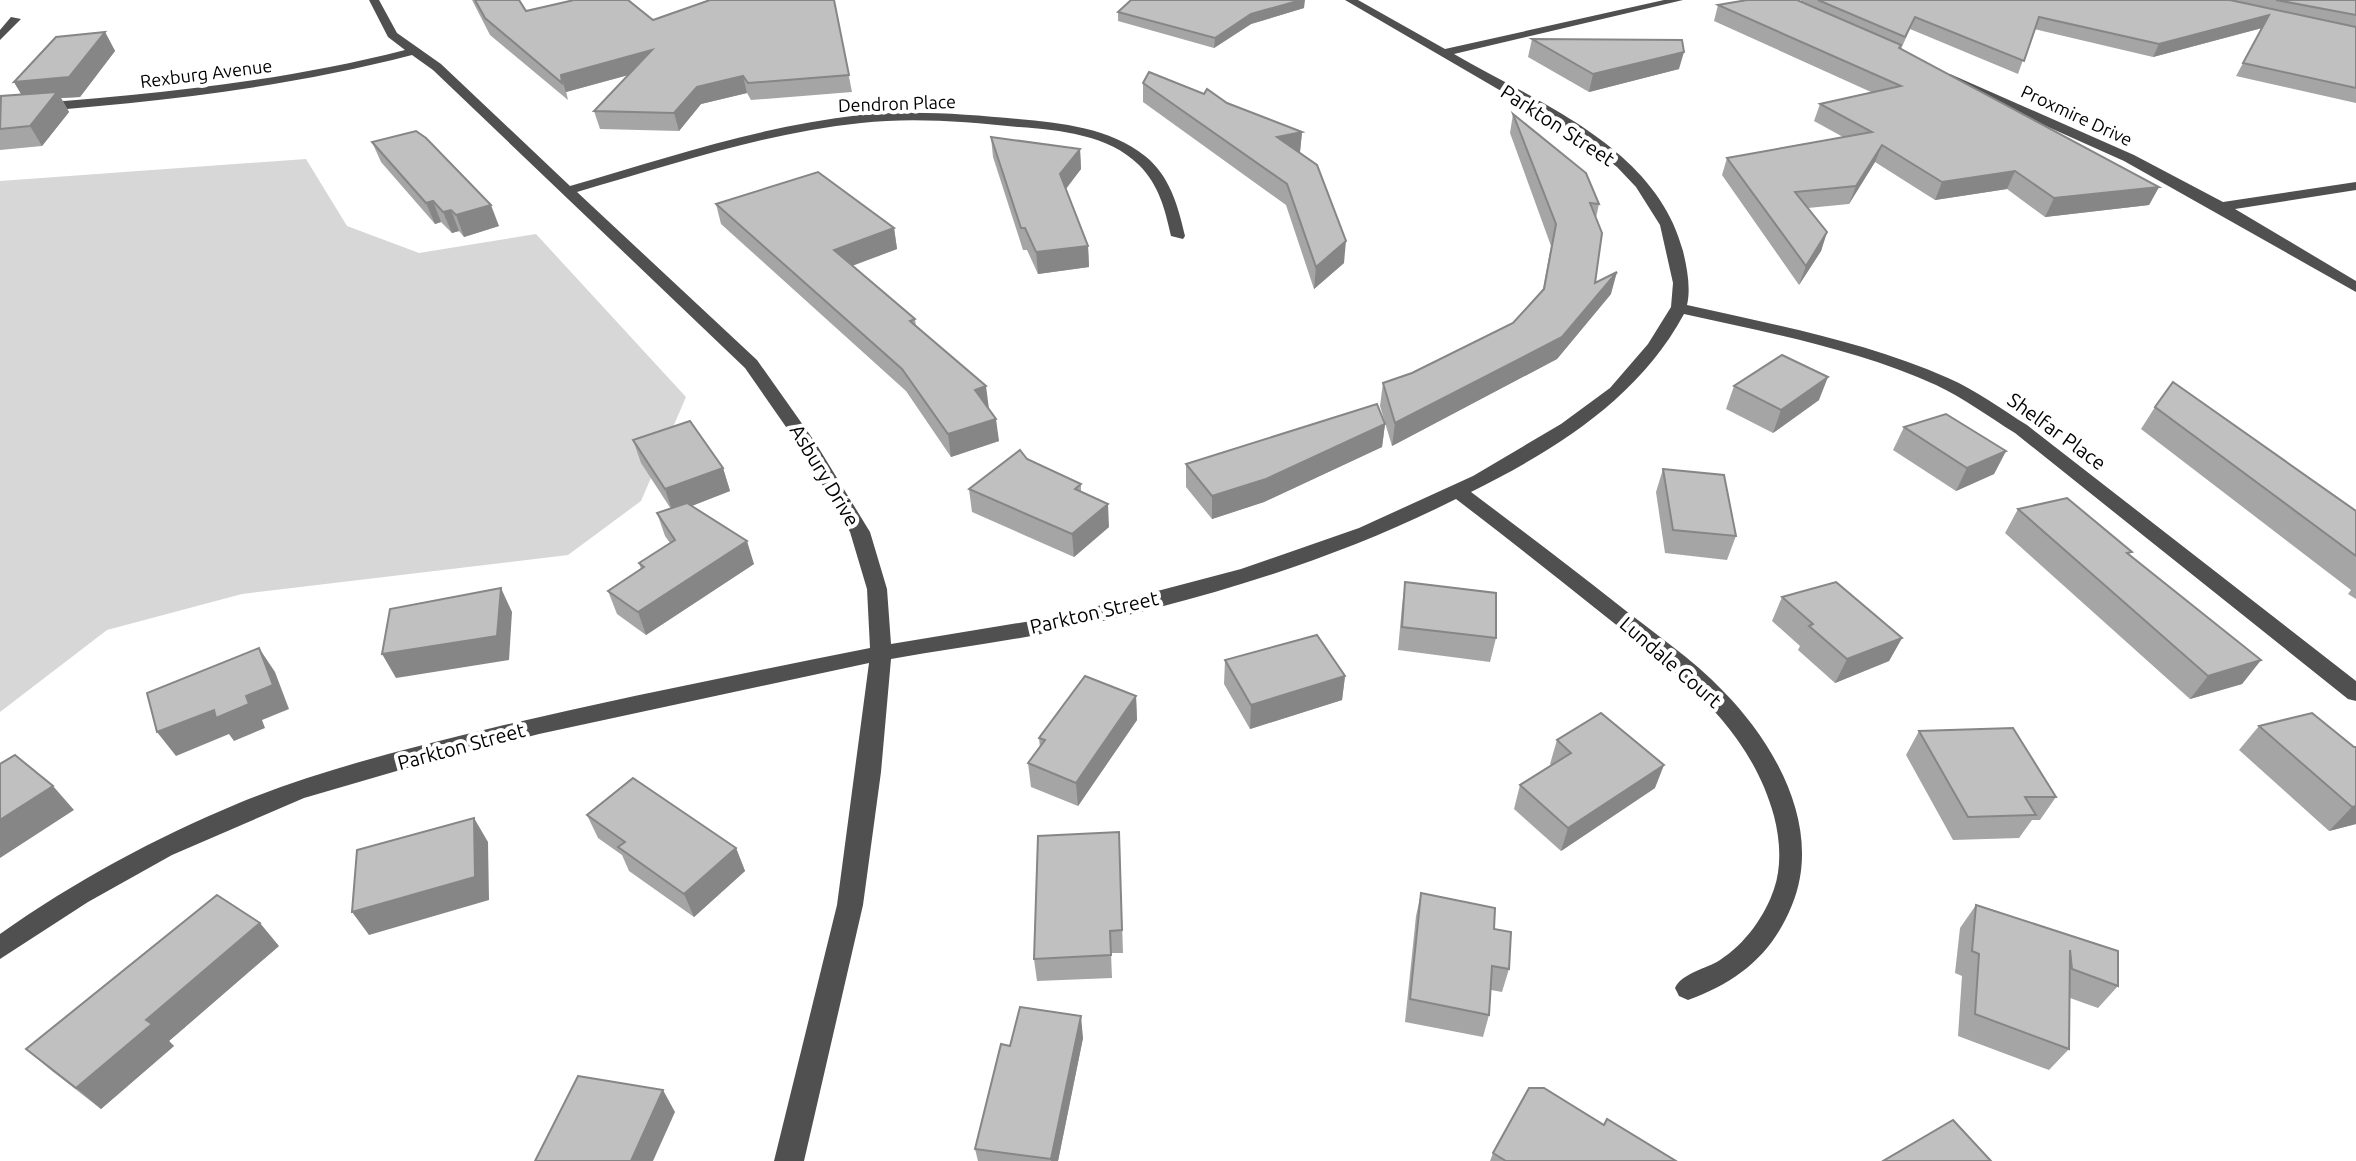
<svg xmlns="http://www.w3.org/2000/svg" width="2356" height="1161" viewBox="0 0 2356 1161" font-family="Ubuntu,sans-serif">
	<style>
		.green { fill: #d7d7d7 }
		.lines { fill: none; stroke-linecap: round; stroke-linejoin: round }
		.minor { fill: #505050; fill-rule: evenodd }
		.wall { fill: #a5a5a5 }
		.shaded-wall { fill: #868686 }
		.building { fill: #c0c0c0; stroke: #868686; stroke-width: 2 }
		.labels { text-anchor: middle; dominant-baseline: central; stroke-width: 8; stroke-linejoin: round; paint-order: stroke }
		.far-street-label { font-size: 18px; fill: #000; stroke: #fff }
		.street-label { font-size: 20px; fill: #000; stroke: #fff }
	</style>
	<rect width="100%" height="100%" fill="#fff"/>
	<polygon class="green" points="306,159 347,226 419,253 536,234 686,397 641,501 568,555 242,594 107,630 0,712 0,181"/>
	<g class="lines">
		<g class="minor">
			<path d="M369,0H379L397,33L441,64L570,186C666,158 761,126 860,115C913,110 966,114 1018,119C1062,123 1110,128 1145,156C1170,176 1178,206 1185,236L1183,239L1171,236C1165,209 1159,185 1139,165C1109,135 1060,130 1019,127C967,122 914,117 861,123C764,133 671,165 577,192L757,360L815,442L870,532L887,589L891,644L1043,619L1127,599L1241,569L1359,528L1473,476L1561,424L1610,388L1648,344L1671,307L1673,283L1660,225L1636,187L1617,167L1573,133L1345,0H1358L1445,49L1664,0H1683L1454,54C1538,103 1656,147 1683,251C1687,268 1691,288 1687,305C1775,325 1865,341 1948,378C1976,390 2001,409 2027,425L2356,681V701L2348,699L2015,433C1989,417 1964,398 1936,385C1856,349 1769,333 1684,314C1638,399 1555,450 1471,492C1519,528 1568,565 1616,603C1652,632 1692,658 1724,692C1777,746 1823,830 1792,905C1772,955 1737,982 1688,1000L1679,996L1675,988C1682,973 1706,969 1720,960C1745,944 1765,916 1774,889C1782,866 1780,839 1774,816C1748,721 1668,666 1595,608C1549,571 1503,535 1456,499C1327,564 1183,606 1041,634C991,644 941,650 891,659L881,772L863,905L804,1161H774L837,905L869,663L539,734L407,768L304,798L172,855L88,902L0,959V934C75,881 155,838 239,803C322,769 409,748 496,727C620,698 745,673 870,648L867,589L850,532L800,447L745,368L433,70L412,55C277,90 139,104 0,114V106C137,96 272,84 405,50L388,37Z"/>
			<polygon points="11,17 21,19 0,40 0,30"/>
			<polygon points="1950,74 2134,155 2223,202 2356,182 2356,190 2235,209 2356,281 2356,292 2124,161 1946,81 1944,78"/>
		</g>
	</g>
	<g class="wall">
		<polygon points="472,0 519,0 526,11 653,20 708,0 834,0 852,92 751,100 747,93 701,104 679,131 600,129 594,111 629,75 566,92 568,100 490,35"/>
		<polygon points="1801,0 2356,0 2356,103 2236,76 2262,28 2153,57 2034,29 2018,74 1910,29 1901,49 2159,187 2149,205 2045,217 2007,189 1935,200 1875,162 1849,204 1808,208 1827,232 1821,251 1799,285 1722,175 1727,158 1843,137 1814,121 1820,104 1871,92 1714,21 1718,5 1801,1"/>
		<polygon points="1304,8 1251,24 1214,48 1118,21 1118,12"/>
		<polygon points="105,32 115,51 80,97 61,98 69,112 42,146 0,150 0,97 22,95 14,82"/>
		<polygon points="1532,39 1679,69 1589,92 1528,57"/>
		<polygon points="1143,83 1302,132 1300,152 1299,153 1344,263 1314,289 1286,205 1143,102"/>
		<polygon points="1513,114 1599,204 1596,218 1595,283 1611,294 1557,359 1392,446 1380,406 1383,383 1412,373 1513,323 1543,289 1551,246 1510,133"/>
		<polygon points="991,137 1080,149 1081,169 1066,189 1088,246 1089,267 1038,274 1027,250 1023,250 993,157"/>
		<polygon points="372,142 499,226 464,237 459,231 452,233 441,222 435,224 381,162"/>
		<polygon points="716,204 894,228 897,249 852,266 915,319 916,327 989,409 999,441 951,457 906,391 721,224"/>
		<polygon points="1734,386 1819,400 1773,433 1726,409"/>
		<polygon points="2155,407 2356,511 2356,599 2348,594 2351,590 2141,429"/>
		<polygon points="1385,424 1382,447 1264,502 1212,519 1186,487 1186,464"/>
		<polygon points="1904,427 2006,451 1994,474 1956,491 1893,450"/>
		<polygon points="633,440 723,468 730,491 692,506 754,564 646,635 617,614 608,591 641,569 639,563 670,543 665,536 657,513 671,509 641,463"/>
		<polygon points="1027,459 1081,484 1081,491 1109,527 1074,557 972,512 969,489"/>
		<polygon points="1663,469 1736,536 1727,560 1665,553 1656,492"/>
		<polygon points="2018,509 2130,556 2261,660 2242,684 2190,699 2005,533"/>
		<polygon points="1405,582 1496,638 1490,662 1398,650 1402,606"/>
		<polygon points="1782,597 1902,638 1889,661 1835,683 1798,650 1800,646 1772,621"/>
		<polygon points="1225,660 1345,676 1342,700 1250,729 1224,684"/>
		<polygon points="1136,696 1137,720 1078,806 1031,787 1028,763 1040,748 1039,738"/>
		<polygon points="2259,726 2354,747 2356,824 2329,831 2239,750"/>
		<polygon points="1919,731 2056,797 2040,820 2032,820 2019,838 1953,840 1906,755"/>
		<polygon points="1557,740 1655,788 1561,851 1514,809 1520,785 1552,765 1550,764"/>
		<polygon points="587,815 736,848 745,871 694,917 629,871 622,855 598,838"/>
		<polygon points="1119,832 1123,953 1111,953 1112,978 1037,981 1034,959"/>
		<polygon points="1421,893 1494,929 1509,969 1502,992 1491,990 1489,1015 1483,1037 1405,1022 1416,916"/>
		<polygon points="1976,905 2118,986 2098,1008 2070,998 2069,1049 2049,1070 1958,1036 1962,976 1955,973 1960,928"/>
		<polygon points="279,946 169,1041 174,1046 101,1109 52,1071 26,1049"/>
		<polygon points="1083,1038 1058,1161 978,1161 975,1149 1010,1046"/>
		<polygon points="1604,1125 1676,1161 1490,1161 1493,1153"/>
	</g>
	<g class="shaded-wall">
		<polygon points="1301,0 1305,0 1304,8 1251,24 1214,48 1215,38 1251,14"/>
		<polygon points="2269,15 2262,28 2153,57 2159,44"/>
		<polygon points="105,32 115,51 80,97 61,98 69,112 42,146 30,126 25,101 14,82"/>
		<polygon points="652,50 657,67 566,92 568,100 561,75"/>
		<polygon points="1684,52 1679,69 1589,92 1593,74"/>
		<polygon points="743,76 747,93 701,104 679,131 674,113 697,87"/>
		<polygon points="1302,132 1300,152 1276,158 1277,137"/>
		<polygon points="1882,145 1875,162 1849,204 1856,186"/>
		<polygon points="1080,149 1081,169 1061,195 1060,174"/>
		<polygon points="2015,171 2007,189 1935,200 1942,182"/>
		<polygon points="2159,187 2149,205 2045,217 2054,198"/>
		<polygon points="433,201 441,222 435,224 426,203"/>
		<polygon points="491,205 499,226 464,237 456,215"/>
		<polygon points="451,210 459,231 452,233 443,212"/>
		<polygon points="894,228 897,249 838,271 834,250"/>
		<polygon points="1827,232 1821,251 1799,285 1806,266"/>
		<polygon points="1346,241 1344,263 1314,289 1316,267"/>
		<polygon points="1088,246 1089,267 1038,274 1036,252"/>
		<polygon points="1617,272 1611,294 1557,359 1392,446 1395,423"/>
		<polygon points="1828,377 1819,400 1773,433 1781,410"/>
		<polygon points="986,386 989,409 975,390"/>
		<polygon points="996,419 999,441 951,457 948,434"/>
		<polygon points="1385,424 1382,447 1264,502 1212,519 1212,496"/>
		<polygon points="2006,451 1994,474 1956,491 1967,468"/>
		<polygon points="723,468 730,491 673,513 665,489"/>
		<polygon points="1108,504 1109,527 1074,557 1072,534"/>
		<polygon points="747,541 754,564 646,635 638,612"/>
		<polygon points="501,588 512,612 509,660 396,678 382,654"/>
		<polygon points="1902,638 1889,661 1835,683 1847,659"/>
		<polygon points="259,648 275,672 289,709 262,720 265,728 234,741 229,734 176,756 157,732"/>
		<polygon points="2261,660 2242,684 2190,699 2208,676"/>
		<polygon points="1345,676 1342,700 1250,729 1251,705"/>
		<polygon points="1136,696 1137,720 1078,806 1076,783"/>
		<polygon points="1664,765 1655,788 1561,851 1568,828"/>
		<polygon points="53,786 74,810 0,858 0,820"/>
		<polygon points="2356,806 2356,824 2329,831 2352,807"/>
		<polygon points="474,818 488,842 489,900 369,935 352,912"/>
		<polygon points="736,848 745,871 694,917 684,894"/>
		<polygon points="260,923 279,946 169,1041 174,1046 101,1109 76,1088 146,1020"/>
		<polygon points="1081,1016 1083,1038 1058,1161 1051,1161"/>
		<polygon points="663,1090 675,1112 653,1161 631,1161"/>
	</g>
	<g class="building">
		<polygon points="475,0 519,0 526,11 574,0 628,0 653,20 710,0 834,0 849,75 748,83 743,76 697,87 674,113 594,111 652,50 561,75 562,83 485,18"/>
		<polygon points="1131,0 1301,0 1251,14 1215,38 1118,12"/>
		<polygon points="1747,0 1797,0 1901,45 1899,48 2159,187 2054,198 2015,171 1942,182 1882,145 1856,186 1795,192 1827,232 1806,266 1727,158 1872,132 1820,104 1901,86 1718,5"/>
		<polygon points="1818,0 2230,0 2356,27 2356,88 2243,63 2269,15 2159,44 2039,17 2024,61 1915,17 1905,37"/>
		<polygon points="2276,0 2356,0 2356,15"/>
		<polygon points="105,32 69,77 14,82 56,37"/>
		<polygon points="1532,39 1682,40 1684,52 1593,74"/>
		<polygon points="1149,72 1204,94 1207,89 1227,103 1302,132 1277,137 1317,165 1346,241 1316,267 1287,184 1143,83"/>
		<polygon points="57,92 30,126 0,129 1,96"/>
		<polygon points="1513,114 1586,173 1599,204 1590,203 1602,233 1595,283 1617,272 1562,337 1395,423 1383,383 1412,373 1513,323 1544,289 1556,224"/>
		<polygon points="416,131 426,138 491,205 456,215 451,210 443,212 433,201 426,203 372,142"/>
		<polygon points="991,137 1080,149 1060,174 1088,246 1036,252 1025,228 1021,228"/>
		<polygon points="818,172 894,228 834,250 915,319 910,321 986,386 975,390 996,419 948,434 902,369 716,204"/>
		<polygon points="1782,355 1828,377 1781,410 1734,386"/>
		<polygon points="2173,382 2356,511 2356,556 2155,407"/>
		<polygon points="1377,404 1385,424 1266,479 1212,496 1186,464"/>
		<polygon points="1946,414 2006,451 1967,468 1904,427"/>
		<polygon points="690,421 723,468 665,489 633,440"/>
		<polygon points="1020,450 1027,459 1081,484 1075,489 1108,504 1072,534 969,489"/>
		<polygon points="1663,469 1724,475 1736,536 1673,530"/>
		<polygon points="2067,498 2132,552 2127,553 2261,660 2208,676 2018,509"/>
		<polygon points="687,503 747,541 638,612 608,591 644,567 639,563 675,540 657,513"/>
		<polygon points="1405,582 1496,593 1496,638 1402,627"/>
		<polygon points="1836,582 1902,638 1847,659 1809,626 1813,624 1782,597"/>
		<polygon points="501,588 497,636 382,654 390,609"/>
		<polygon points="1317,635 1345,676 1251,705 1225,660"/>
		<polygon points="259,648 273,685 246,696 249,704 216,718 214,710 157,732 147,693"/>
		<polygon points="1085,676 1136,696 1076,783 1028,763 1045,740 1039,738"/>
		<polygon points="1601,713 1664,765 1568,828 1520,785 1571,753 1557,740"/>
		<polygon points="2312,713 2354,747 2356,747 2356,806 2352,807 2259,726"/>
		<polygon points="2013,728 2056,797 2025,797 2036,815 1968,817 1919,731"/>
		<polygon points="15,755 53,786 0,820 0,764"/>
		<polygon points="633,778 736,848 684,894 618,847 625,842 587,815"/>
		<polygon points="474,818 475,877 352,912 357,850"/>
		<polygon points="1119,832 1122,930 1110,931 1111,955 1034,959 1038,836"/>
		<polygon points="1421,893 1495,908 1494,929 1511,932 1509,969 1492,966 1489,1015 1410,999"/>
		<polygon points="217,895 260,923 146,1020 152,1024 76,1088 26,1049"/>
		<polygon points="1976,905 2118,951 2118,986 2072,969 2070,950 2069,1049 1975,1014 1979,954 1972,951"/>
		<polygon points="1020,1007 1081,1016 1051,1159 975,1149 1001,1044 1010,1046"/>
		<polygon points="578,1076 663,1090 631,1161 535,1161"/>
		<polygon points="1529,1088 1544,1088 1604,1125 1607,1119 1676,1161 1506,1161 1493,1153"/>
		<polygon points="1953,1120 1991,1161 1883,1161"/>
	</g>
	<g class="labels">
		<g class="far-street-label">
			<text transform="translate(206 73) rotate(-7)">Rexburg Avenue</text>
			<text transform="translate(897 103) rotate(-2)">Dendron Place</text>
			<text transform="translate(2077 115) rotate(25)">Proxmire Drive</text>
		</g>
		<g class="street-label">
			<text transform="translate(1558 125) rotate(33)">Parkton Street</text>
			<text transform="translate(2057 431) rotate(36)">Shelfar Place</text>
			<text transform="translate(825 475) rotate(59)">Asbury Drive</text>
			<text transform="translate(1094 612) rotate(-13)">Parkton Street</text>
			<text transform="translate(1671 662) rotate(41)">Lundale Court</text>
			<text transform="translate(461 746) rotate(-15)">Parkton Street</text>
		</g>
	</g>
</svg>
